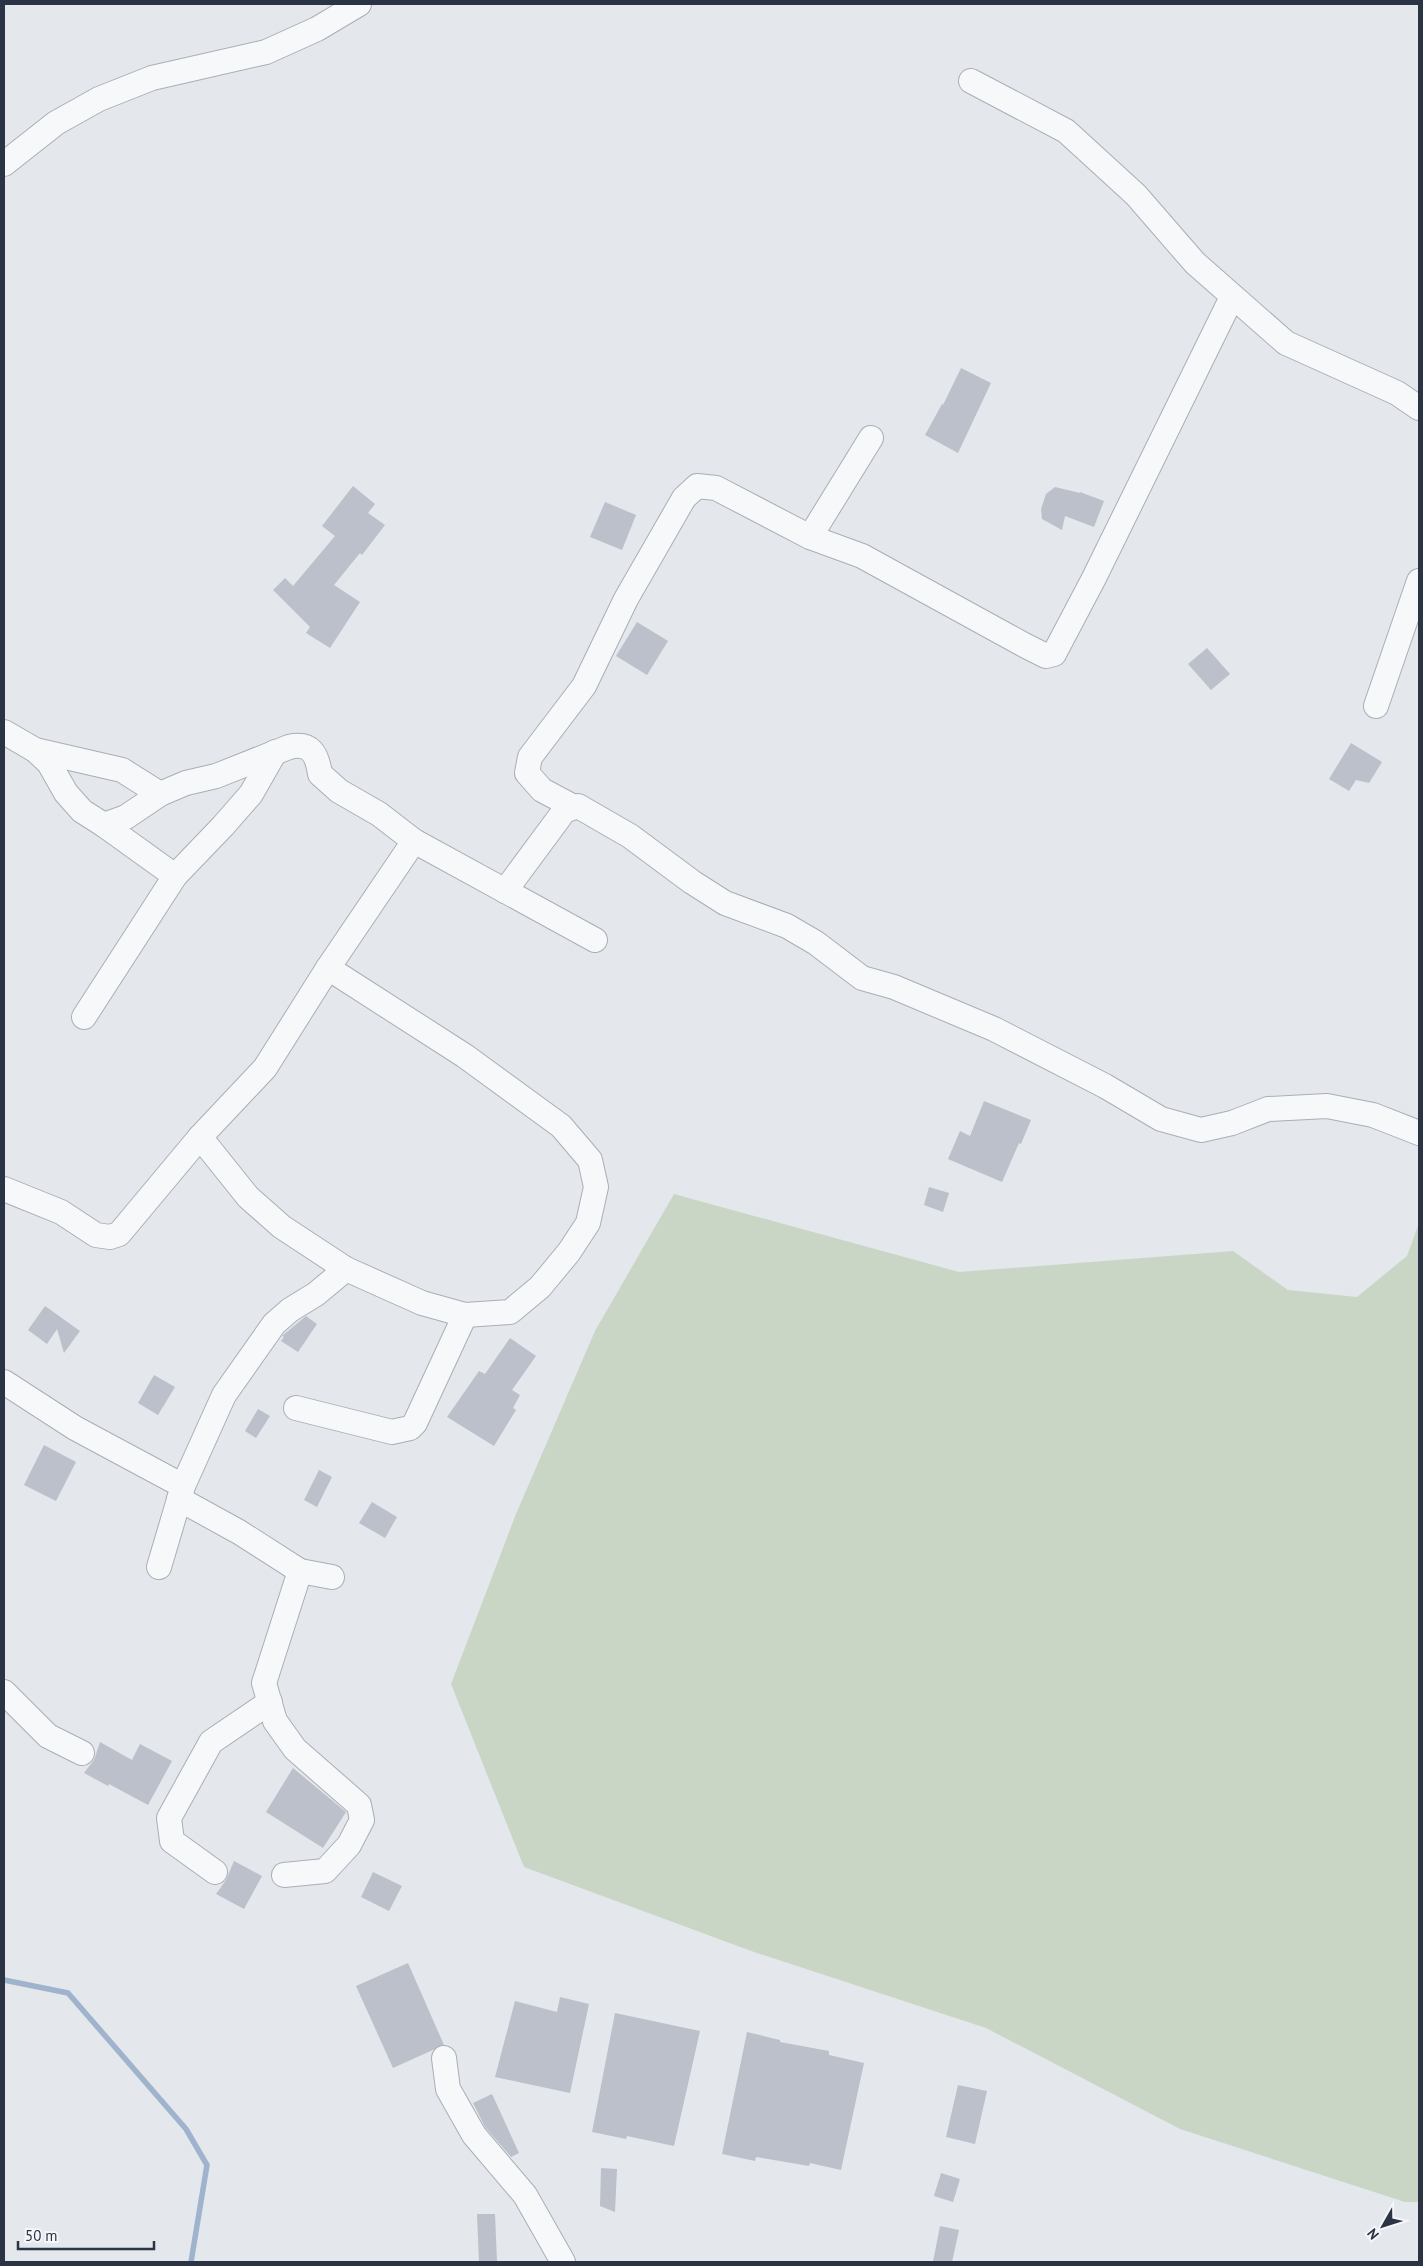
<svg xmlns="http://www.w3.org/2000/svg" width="1423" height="2266" viewBox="0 0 1423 2266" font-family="'PT Sans',sans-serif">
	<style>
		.green { fill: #c9d6c5 }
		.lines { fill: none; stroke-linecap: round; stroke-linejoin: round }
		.stream { stroke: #9fb4cc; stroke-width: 5.5 }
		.building { fill: #bbc0ca }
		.minor-casing { stroke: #a9aeb7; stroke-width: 26 }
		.minor { stroke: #f7f8fa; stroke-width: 24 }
	</style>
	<rect width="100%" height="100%" fill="#e4e7ec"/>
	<polygon class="green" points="674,1194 959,1272 1233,1251 1288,1290 1357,1297 1407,1256 1419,1223 1419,2202 1405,2202 1180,2129 986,2028 754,1952 524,1867 451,1684 516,1514 595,1331"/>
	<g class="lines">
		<polyline class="stream" points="4,1980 68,1993 186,2129 207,2165 191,2262"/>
	</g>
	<g class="building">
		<polygon points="961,368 991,383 958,453 925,435 942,404 943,405"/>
		<polygon points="353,486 375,504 368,513 385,525 362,555 360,553 334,585 360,602 330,648 306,633 310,627 273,590 285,578 293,586 335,536 322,526"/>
		<polygon points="1055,487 1080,493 1080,492 1104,501 1094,527 1065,516 1062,530 1042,519 1041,509 1046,494"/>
		<polygon points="605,502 636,515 622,550 590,537"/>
		<polygon points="637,622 668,641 647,675 616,656"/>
		<polygon points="1207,648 1230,674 1211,690 1188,664"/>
		<polygon points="1351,743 1382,762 1369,783 1356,780 1349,791 1329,779"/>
		<polygon points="984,1101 1031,1120 1021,1144 1019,1143 1002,1182 948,1159 960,1131 970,1136"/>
		<polygon points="929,1187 949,1193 943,1212 924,1205"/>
		<polygon points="45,1306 80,1331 64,1353 57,1329 47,1344 28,1330"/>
		<polygon points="306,1316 317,1324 298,1352 281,1341 284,1337 282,1336"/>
		<polygon points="510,1338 536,1356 512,1390 520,1395 513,1408 516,1410 494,1446 447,1417 479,1371 485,1374"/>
		<polygon points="154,1375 175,1387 158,1415 138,1403"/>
		<polygon points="258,1409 270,1416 256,1438 245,1431"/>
		<polygon points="44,1445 76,1462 56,1501 24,1485"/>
		<polygon points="319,1470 332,1477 317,1507 304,1500"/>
		<polygon points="372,1502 397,1517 385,1538 359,1523"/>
		<polygon points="100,1742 132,1760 140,1744 172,1761 148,1805 109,1784 108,1786 84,1773 94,1760"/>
		<polygon points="293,1768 346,1812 323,1848 266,1812"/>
		<polygon points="234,1861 262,1876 244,1909 216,1894 226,1880"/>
		<polygon points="373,1872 402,1886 389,1911 361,1897"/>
		<polygon points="408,1963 444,2045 393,2068 356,1986"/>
		<polygon points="560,1997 589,2004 570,2093 495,2077 515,2001 557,2012"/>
		<polygon points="615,2013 700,2031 674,2146 627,2136 626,2139 592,2132"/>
		<polygon points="747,2032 780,2040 780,2042 829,2051 829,2055 864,2063 841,2170 810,2163 809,2166 756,2157 755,2161 722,2154"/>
		<polygon points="958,2085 987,2091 975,2144 946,2137"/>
		<polygon points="492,2094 519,2153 511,2157 485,2127 473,2103"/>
		<polygon points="601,2168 617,2169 615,2212 600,2206"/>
		<polygon points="941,2173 960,2179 953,2202 934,2196"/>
		<polygon points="477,2214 495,2214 497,2262 479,2262"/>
		<polygon points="940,2226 959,2230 952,2262 933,2262"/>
	</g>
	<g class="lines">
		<g class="minor-casing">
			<g id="minor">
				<polyline points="971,81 1066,131 1136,195 1195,263 1286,343 1397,393 1419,408"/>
				<polyline points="4,164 56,123 99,99 152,78 266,52 317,29 359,4"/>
				<polyline points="810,537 871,438"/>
				<polyline points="1376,706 1419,581"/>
				<path d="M4,732L35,750L49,763L66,793L82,811L104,825L126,817L160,794L186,783L216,776L289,747C311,742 317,754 320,774L339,791L379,814L414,841L595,940"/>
				<polyline points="35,750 122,770 160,794"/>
				<polyline points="572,806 542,790 527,773 530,757 584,686 626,599 684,498 697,486 716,488 810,537 862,556 1026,646 1046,656 1054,654 1094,578 1232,297"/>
				<polyline points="104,825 175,876"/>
				<polyline points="505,891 559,818 564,811 578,806 630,836 692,882 725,903 787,926 816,943 862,978 894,987 994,1029 1105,1086 1161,1119 1201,1130 1232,1123 1268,1109 1327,1106 1373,1115 1419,1133"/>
				<polyline points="84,1017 175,876 223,826 251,794 275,752"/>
				<polyline points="200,1137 248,1197 282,1227 346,1269 422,1303 465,1315 510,1312 540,1287 569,1252 588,1223 596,1187 590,1160 561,1126 465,1056 328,968"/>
				<polyline points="4,1189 61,1212 96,1235 110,1237 119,1234 200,1137 265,1068 328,968 414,841"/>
				<polyline points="4,1382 75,1428 183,1486"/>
				<polyline points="296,1408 392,1432 410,1428 415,1423 465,1315"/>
				<polyline points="179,1499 239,1532 300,1571 332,1577"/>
				<polyline points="159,1567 183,1486 224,1395 274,1324 290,1310 316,1294 346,1269"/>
				<polyline points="4,1692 48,1736 82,1753"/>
				<polyline points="215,1872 172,1841 169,1818 211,1742 270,1702"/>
				<polyline points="284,1875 325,1871 349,1845 362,1820 359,1805 295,1749 275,1721 264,1683 300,1571"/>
				<polyline points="444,2058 448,2089 474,2135 525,2195 563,2262"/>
			</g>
		</g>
		<use href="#minor" class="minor"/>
	</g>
	<rect width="1423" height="2266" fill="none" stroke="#2b3445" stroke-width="10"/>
	<g transform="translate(1383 2226) rotate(231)" stroke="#f4f6f9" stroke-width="4" paint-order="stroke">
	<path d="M0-4L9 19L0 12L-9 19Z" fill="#2b3445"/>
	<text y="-8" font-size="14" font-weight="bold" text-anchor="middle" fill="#2b3445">N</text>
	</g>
	<path d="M18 2241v8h136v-8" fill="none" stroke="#2b3445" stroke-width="2.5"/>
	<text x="25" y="2241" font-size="15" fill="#2b3445" stroke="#f4f6f9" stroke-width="4" paint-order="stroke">50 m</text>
</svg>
